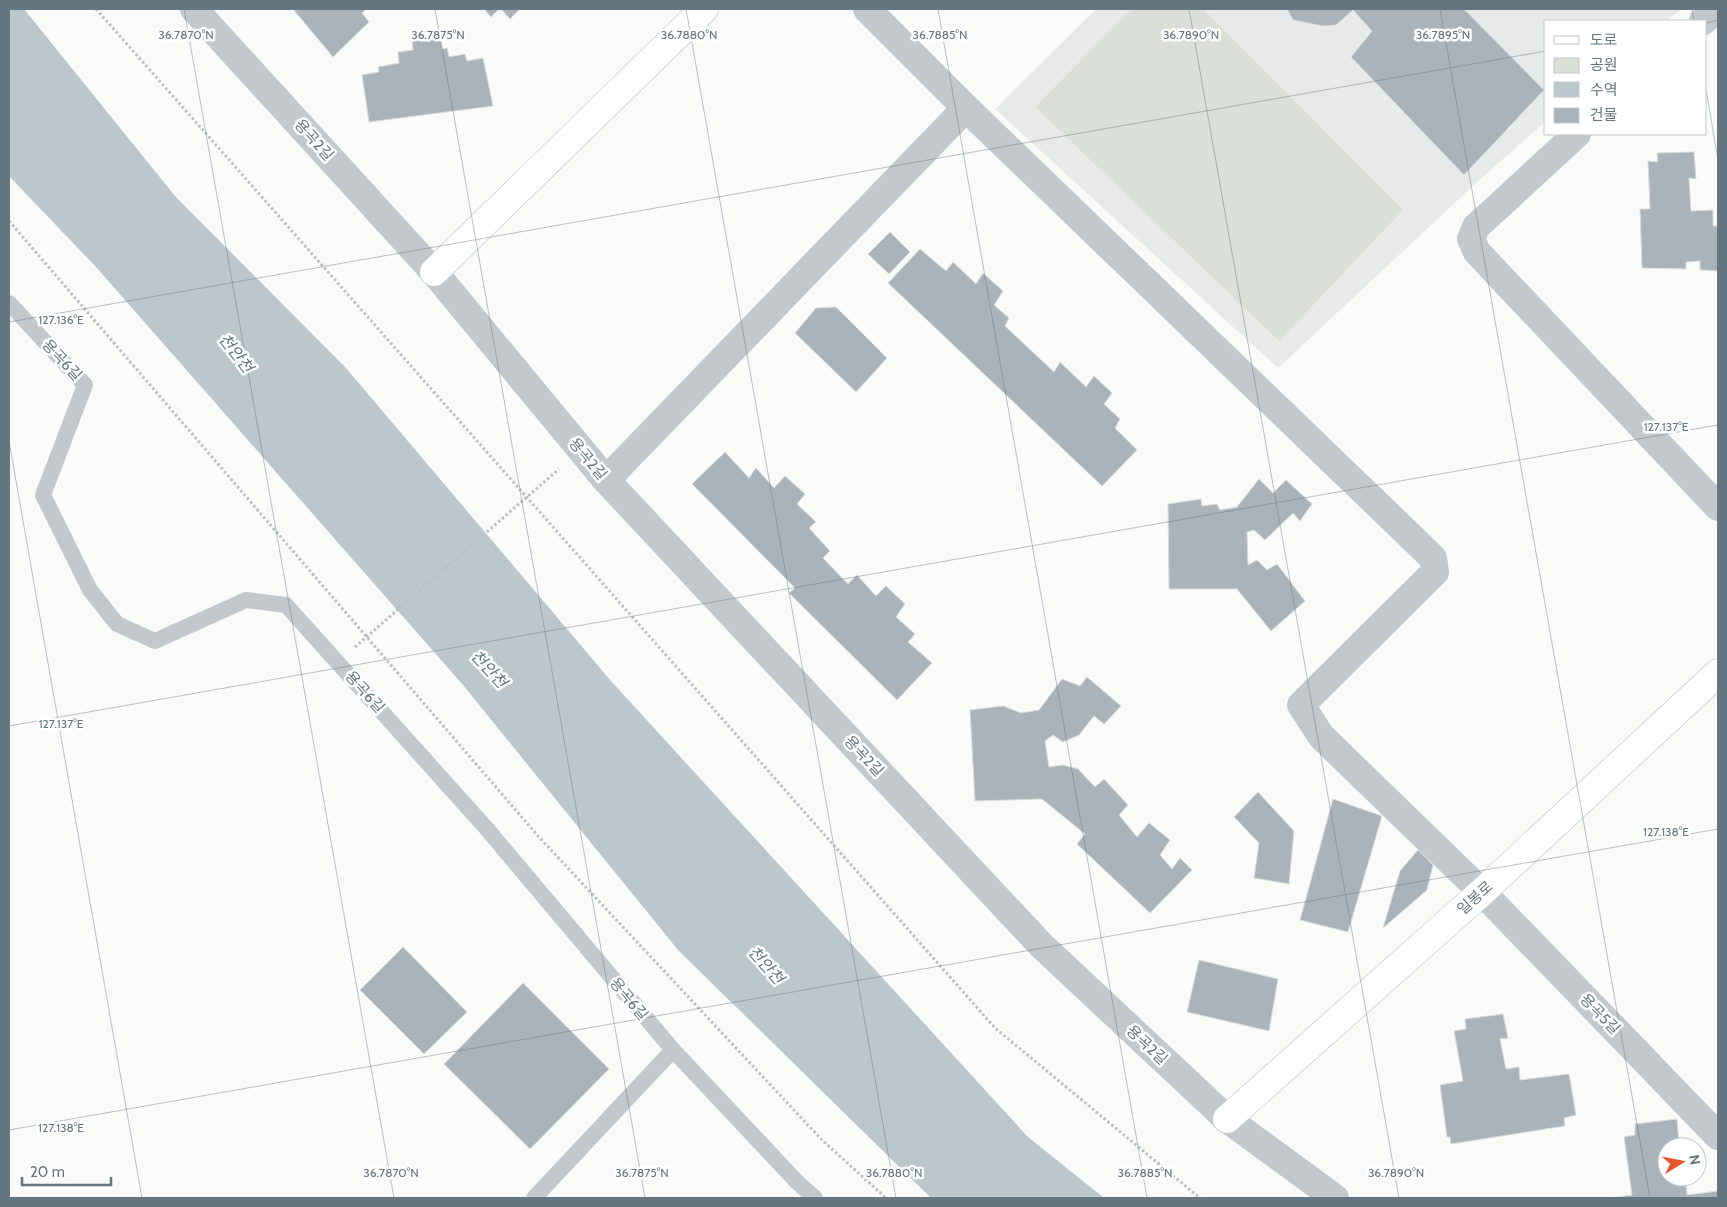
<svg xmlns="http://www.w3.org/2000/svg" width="1727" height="1207" viewBox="0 0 1727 1207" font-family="Cabin,'Noto Sans KR',sans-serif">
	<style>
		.built { fill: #e8e9e9 }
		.green { fill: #dadfd7 }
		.water { fill: #bbc7cb }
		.building { fill: #aab3b9; stroke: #dcdcda }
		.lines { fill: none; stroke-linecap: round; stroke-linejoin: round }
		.secondary-casing { stroke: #b3babf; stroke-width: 29 }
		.path { stroke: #bbbfc2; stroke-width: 3; stroke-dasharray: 2.5 2.5; stroke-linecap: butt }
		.lane { stroke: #c3c8cc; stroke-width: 16 }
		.street { stroke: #c3c8cc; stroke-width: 28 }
		.secondary { stroke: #fff; stroke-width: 28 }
		.ticks { fill: none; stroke: #657683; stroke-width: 1; stroke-opacity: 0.45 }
		.labels { text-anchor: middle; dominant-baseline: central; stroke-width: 5; stroke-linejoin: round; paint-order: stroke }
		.street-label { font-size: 15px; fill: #657683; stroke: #fff }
		.water-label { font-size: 16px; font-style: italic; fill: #60757c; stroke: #fff }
		.ticks-label { font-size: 12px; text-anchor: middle; fill: #657683; stroke: #fff; stroke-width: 5; stroke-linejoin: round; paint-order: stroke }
	</style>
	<rect width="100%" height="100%" fill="#fafaf8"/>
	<polygon class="built" points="1096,9 1682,9 1666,21 1546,21 1546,121 1475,184 1278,368 995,109"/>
	<polygon class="green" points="1132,9 1203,9 1403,210 1279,341 1035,107"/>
	<polygon class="water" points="9,9 24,9 175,196 346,368 611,681 1028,1137 1104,1198 931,1198 678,950 463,685 96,267 9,176"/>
	<g class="building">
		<polygon points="293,9 367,9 362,13 369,22 333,57"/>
		<polygon points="484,9 499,9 491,17"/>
		<polygon points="501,9 520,9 510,19"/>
		<polygon points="1287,9 1464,9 1544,90 1464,175 1351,57 1372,31 1353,10 1336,25 1322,26 1293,20"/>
		<polygon points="440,34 442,49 447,48 449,57 465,54 467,61 483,58 493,106 369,122 362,75 379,72 378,67 399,63 398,52 413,50 412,40"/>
		<polygon points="1694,152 1696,179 1689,178 1691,211 1713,210 1713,226 1718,226 1718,271 1700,270 1700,261 1686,262 1686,269 1642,268 1640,209 1650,209 1648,161 1658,162 1657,153"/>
		<polygon points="890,232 910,252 889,274 868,254"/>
		<polygon points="920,249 946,271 953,262 976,284 983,273 1003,291 994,305 1009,318 1005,326 1054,372 1060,362 1086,387 1094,376 1112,393 1104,404 1120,419 1115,428 1137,450 1102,486 888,283"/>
		<polygon points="836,307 887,358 856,392 795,333 816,308"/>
		<polygon points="725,452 749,478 756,468 774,488 785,476 805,494 797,504 816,522 809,528 830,551 823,558 848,584 857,575 876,596 886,586 905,604 896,617 915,634 908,642 932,663 897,700 789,593 795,588 692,484"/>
		<polygon points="1259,479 1273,493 1286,480 1312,504 1300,521 1293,513 1265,540 1254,530 1247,532 1248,565 1257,560 1267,570 1277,564 1305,601 1271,631 1237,589 1169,589 1168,504 1201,499 1202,506 1217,504 1220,510 1237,507"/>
		<polygon points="1087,677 1121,706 1104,724 1094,716 1079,735 1063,742 1053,735 1045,741 1049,767 1063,765 1078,769 1095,787 1104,779 1128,805 1119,815 1137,837 1149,823 1170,840 1160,855 1172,869 1180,858 1192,870 1150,913 1077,844 1085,834 1042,799 975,801 970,710 1003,706 1021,713 1039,710 1062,679 1080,686"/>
		<polygon points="1258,792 1294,831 1289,884 1254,878 1259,843 1234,817"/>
		<polygon points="1333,799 1382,816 1348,932 1300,920"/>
		<polygon points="1418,850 1433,865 1427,890 1383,928 1400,871"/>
		<polygon points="403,947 467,1012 424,1054 360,990"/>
		<polygon points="1199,960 1278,979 1269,1031 1187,1012"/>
		<polygon points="523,983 609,1069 530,1149 444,1064"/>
		<polygon points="1503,1014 1508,1038 1500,1039 1506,1069 1519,1067 1520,1080 1569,1074 1576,1115 1564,1118 1565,1126 1451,1144 1450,1137 1447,1137 1440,1085 1463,1081 1454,1031 1466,1029 1465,1019"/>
		<polygon points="1677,1119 1679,1142 1671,1143 1672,1147 1667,1147 1667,1177 1676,1177 1677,1186 1686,1185 1687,1195 1718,1191 1718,1198 1610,1198 1632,1195 1624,1137 1635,1135 1635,1124"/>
	</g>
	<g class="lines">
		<g class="secondary-casing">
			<g id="secondary">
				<polyline points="434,272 704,9"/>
				<polyline points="1227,1119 1482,892 1718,673"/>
			</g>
		</g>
		<g class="path">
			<polyline points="96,9 995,1028 1200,1198"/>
			<polyline points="9,221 538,836 821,1139 886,1198"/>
			<polyline points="355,647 559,469"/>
		</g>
		<g class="lane">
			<polyline points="9,303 85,385 43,495 90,590 117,624 155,641 246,600 286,605 487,829 673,1050 797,1182 815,1198"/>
			<polyline points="534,1198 673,1050"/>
		</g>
		<g class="street">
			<polyline points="194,9 434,272 606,480 1041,945 1227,1119 1335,1198"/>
			<polyline points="867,9 966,108 1433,558 1435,572 1301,705 1321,736 1482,892 1718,1136"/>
			<polyline points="1703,21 1717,9"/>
			<polyline points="1577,134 1476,227 1471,239 1477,252 1718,507"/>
			<polyline points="606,480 966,108"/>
		</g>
		<use href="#secondary" class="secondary"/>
	</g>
	<path class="ticks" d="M184,9L394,1198M435,9L645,1198M686,9L896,1198M938,9L1147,1198M1189,9L1399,1198M1440,9L1650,1198M1692,9L1694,21M1706,23L1718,20M1706,89L1718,160M9,322L1546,51M9,441L142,1198M9,726L1718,425M9,1130L1718,829"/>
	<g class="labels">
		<g class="street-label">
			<text transform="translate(314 140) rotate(48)">용곡2길</text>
			<text transform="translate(62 360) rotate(47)">용곡6길</text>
			<text transform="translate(588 459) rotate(50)">용곡2길</text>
			<text transform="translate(365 692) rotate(48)">용곡6길</text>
			<text transform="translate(864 756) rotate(47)">용곡2길</text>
			<text transform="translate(1475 898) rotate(-42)">일봉로</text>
			<text transform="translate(629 999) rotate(50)">용곡6길</text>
			<text transform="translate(1600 1014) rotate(46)">용곡5길</text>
			<text transform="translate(1147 1045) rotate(43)">용곡2길</text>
		</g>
		<g class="water-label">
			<text transform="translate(236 353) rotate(52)">천안천</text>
			<text transform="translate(489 669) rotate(47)">천안천</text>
			<text transform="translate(766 965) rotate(48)">천안천</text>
		</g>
	</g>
	<g class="ticks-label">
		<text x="186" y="39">36.7870°N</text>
		<text x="438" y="39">36.7875°N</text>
		<text x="689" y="39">36.7880°N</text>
		<text x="940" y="39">36.7885°N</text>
		<text x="1191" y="39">36.7890°N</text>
		<text x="1443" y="39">36.7895°N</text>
		<text x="61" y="324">127.136°E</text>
		<text x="1666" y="431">127.137°E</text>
		<text x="61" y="728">127.137°E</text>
		<text x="1666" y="836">127.138°E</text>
		<text x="61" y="1132">127.138°E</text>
		<text x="391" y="1177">36.7870°N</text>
		<text x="642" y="1177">36.7875°N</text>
		<text x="894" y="1177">36.7880°N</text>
		<text x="1145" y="1177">36.7885°N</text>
		<text x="1396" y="1177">36.7890°N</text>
	</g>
	<rect width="1727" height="1207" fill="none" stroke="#657683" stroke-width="20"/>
	<rect x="1544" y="20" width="162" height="115" fill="#ffffff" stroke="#c1c8cd"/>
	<rect x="1554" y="36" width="25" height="8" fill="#ffffff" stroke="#c1c8cd"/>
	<text x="1590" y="45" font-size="15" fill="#657683">도로</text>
	<rect x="1554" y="58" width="25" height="15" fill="#dadfd7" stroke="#c1c8cd"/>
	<text x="1590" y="70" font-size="15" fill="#657683">공원</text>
	<rect x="1554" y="82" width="25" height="15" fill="#bbc7cb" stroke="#c1c8cd"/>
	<text x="1590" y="95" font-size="15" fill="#657683">수역</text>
	<rect x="1554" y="108" width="25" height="15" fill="#aab3b9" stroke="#c1c8cd"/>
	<text x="1590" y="120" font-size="15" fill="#657683">건물</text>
	<g transform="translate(1682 1162) rotate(80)"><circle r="24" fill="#ffffff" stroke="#c1c8cd"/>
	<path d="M0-4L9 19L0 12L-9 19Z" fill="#e4572e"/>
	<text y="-8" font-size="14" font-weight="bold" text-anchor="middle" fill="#657683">N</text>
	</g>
	<path d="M22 1177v8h89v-8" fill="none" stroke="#657683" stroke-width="2.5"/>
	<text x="30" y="1177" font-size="15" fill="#657683" stroke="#ffffff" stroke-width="4" paint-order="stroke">20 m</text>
</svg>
